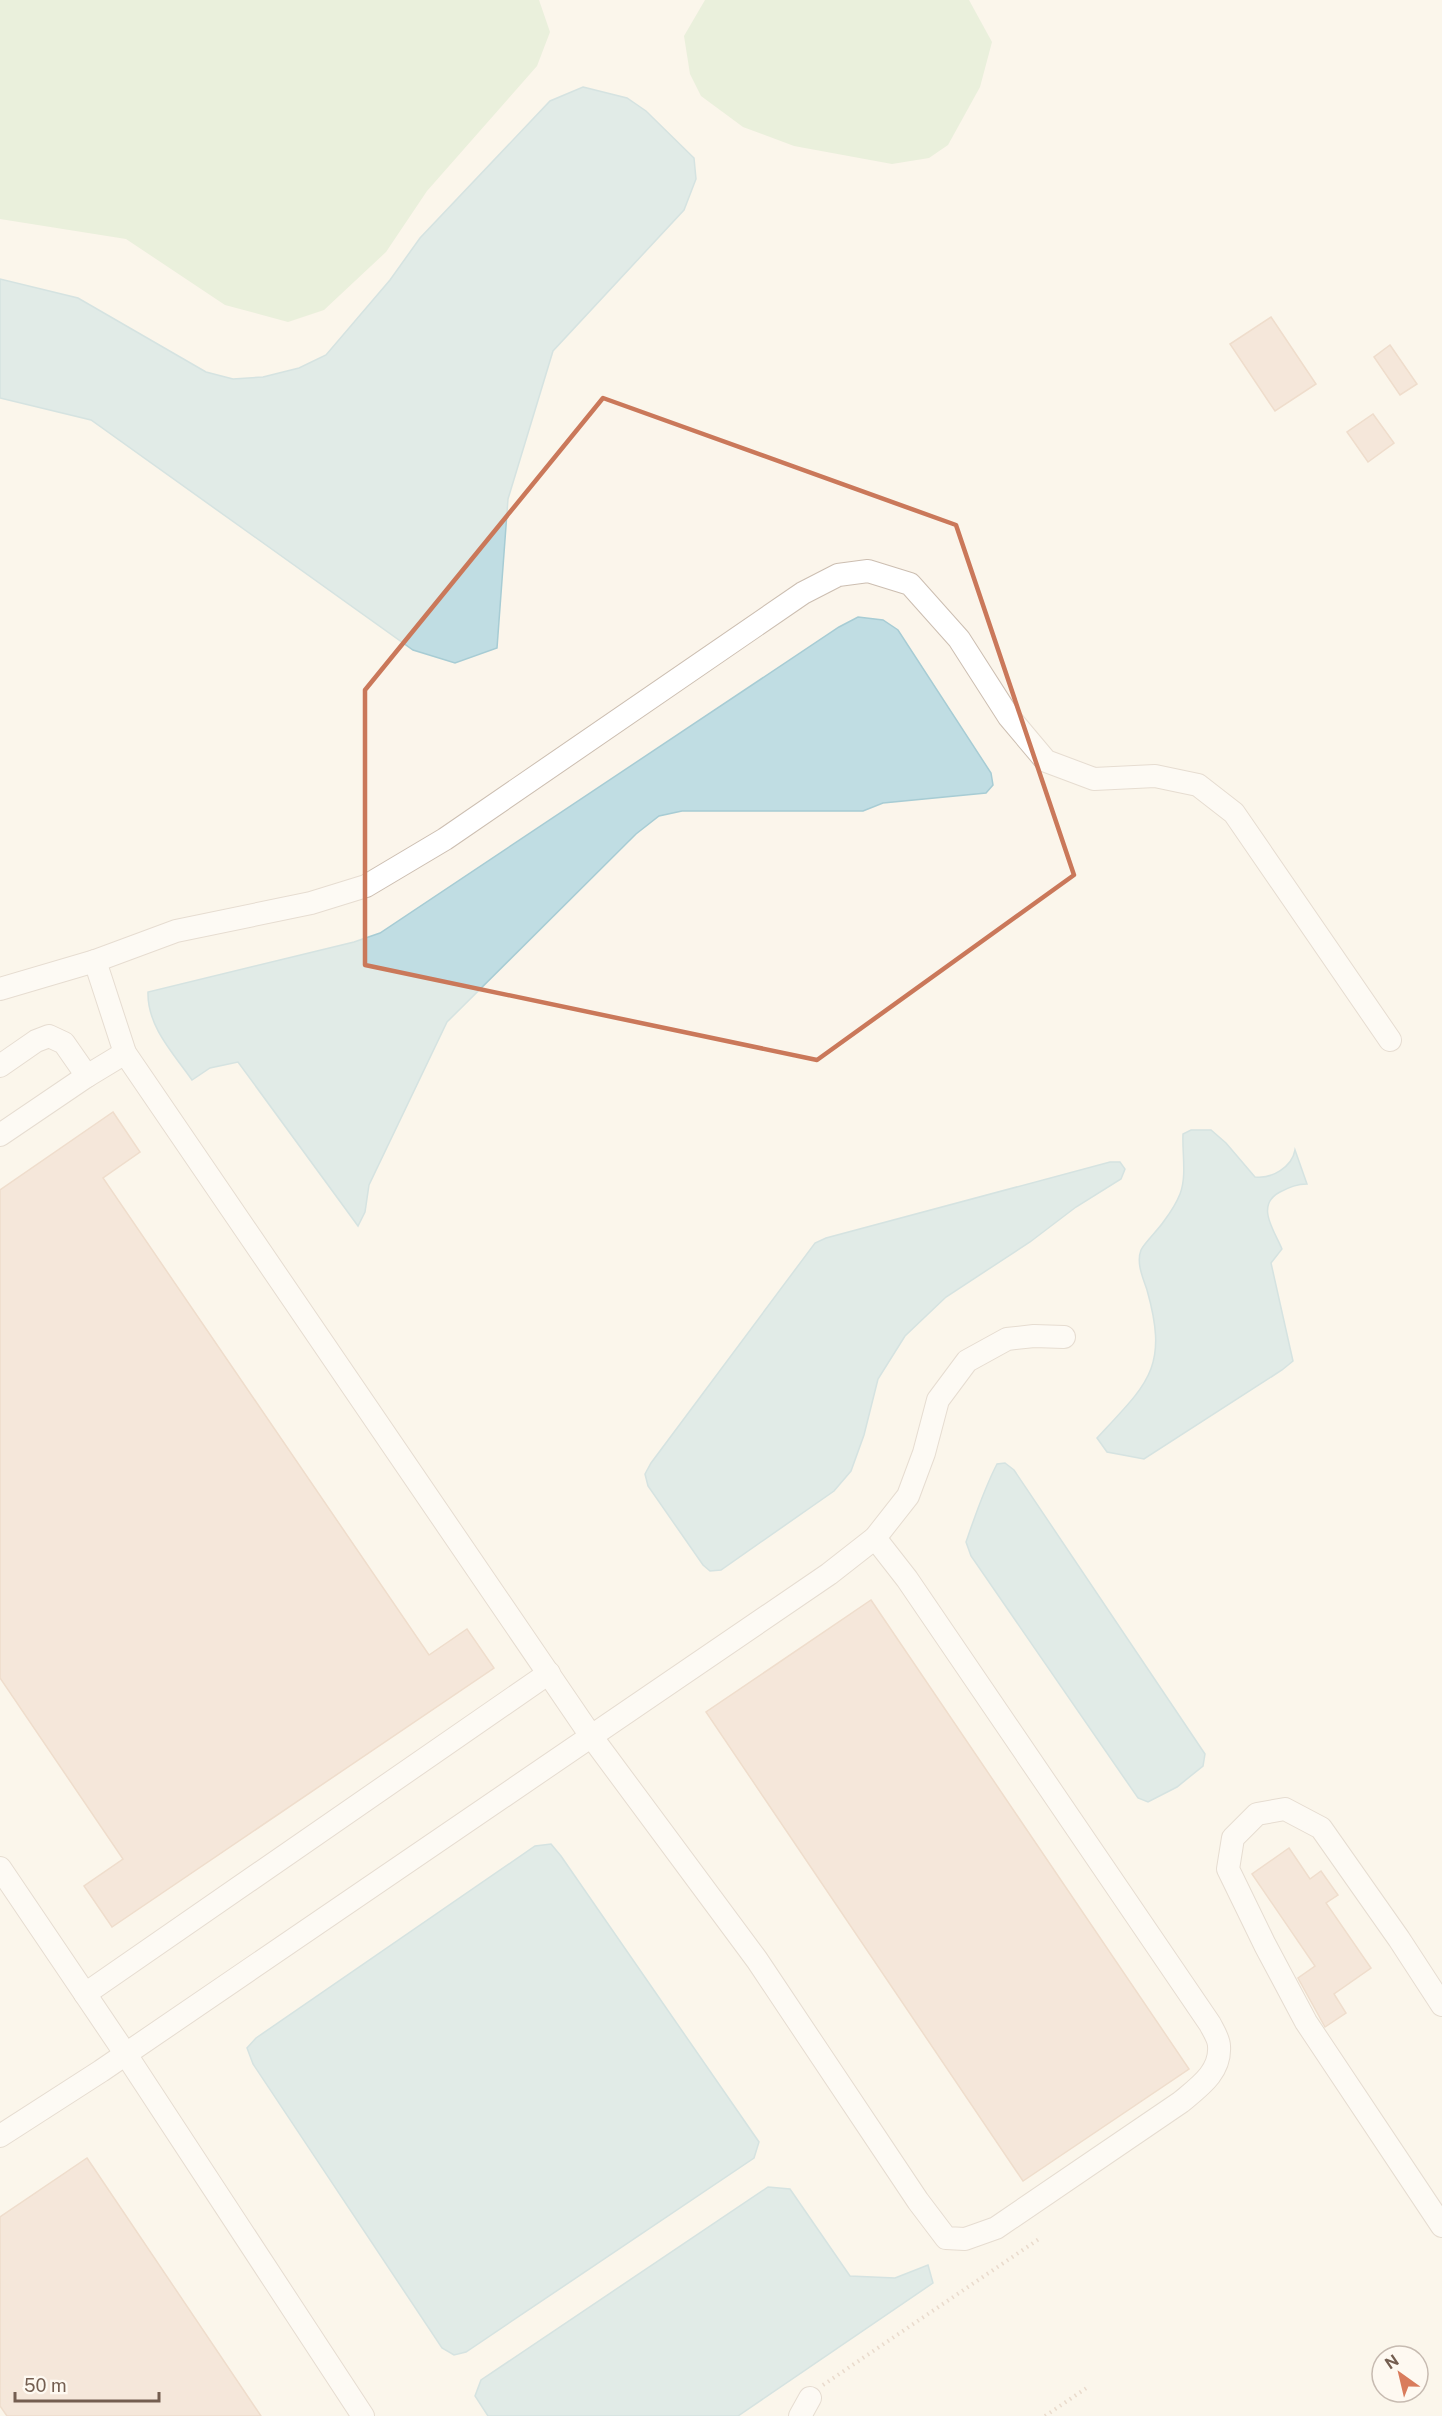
<svg xmlns="http://www.w3.org/2000/svg" width="1442" height="2416" viewBox="0 0 1442 2416" font-family="'Public Sans',sans-serif">
	<style>
		.green { fill: #d5e8ca }
		.water { fill: #c0dde3; stroke: #a7ccd4; stroke-width: 1.5 }
		.building { fill: #eed6c5; stroke: #dfbea6; stroke-width: 1.5 }
		.lines { fill: none; stroke-linecap: round; stroke-linejoin: round }
		.minor-casing { stroke: #ccbeb1; stroke-width: 24 }
		.path { stroke: #d3baa7; stroke-width: 4; stroke-dasharray: 1.5 4.5; stroke-linecap: butt }
		.minor { stroke: #fff; stroke-width: 22 }
		.marked { fill: none; stroke: #ca785a; stroke-width: 4.5; stroke-linejoin: round }
	</style>
	<rect width="100%" height="100%" fill="#fbf5eb"/>
	<g class="green">
		<polygon points="0,0 539,0 550,32 537,66 427,191 386,252 324,310 288,322 225,305 126,239 0,219"/>
		<polygon points="705,0 969,0 992,42 980,87 948,145 929,158 892,164 794,146 743,127 701,96 690,74 684,36"/>
	</g>
	<g class="water">
		<polygon points="583,87 627,98 646,111 694,158 696,179 684,210 553,351 508,499 497,648 455,663 413,650 91,420 0,398 0,279 78,298 206,372 233,379 263,377 299,368 326,355 390,280 420,238 550,101"/>
		<path d="M858,617L883,620L898,630L991,773L993,785L986,793L883,803L863,811H682L659,816L636,834L447,1022L369,1185L365,1212L358,1226L238,1062L210,1068L192,1080C173,1053 147,1026 148,992L354,942L380,933L839,627Z"/>
		<path d="M1191,1130H1211L1226,1143L1255,1177C1272,1179 1292,1167 1295,1150L1307,1184C1297,1184 1290,1187 1280,1192C1255,1205 1274,1230 1282,1249L1271,1263L1293,1361L1282,1370L1144,1459L1107,1452L1097,1438C1148,1383 1169,1368 1147,1290C1143,1278 1136,1263 1141,1250C1144,1243 1159,1229 1164,1221C1170,1213 1176,1204 1180,1194C1187,1176 1182,1153 1183,1134Z"/>
		<polygon points="1110,1162 1120,1162 1125,1169 1121,1179 1076,1207 1030,1242 946,1297 905,1336 878,1379 864,1435 851,1471 834,1491 721,1570 710,1571 703,1565 648,1486 645,1474 651,1463 815,1243 826,1238"/>
		<path d="M1005,1463L1014,1470L1205,1754L1203,1766L1177,1787L1148,1802L1138,1798L971,1556L966,1542C975,1516 984,1489 997,1464Z"/>
		<polygon points="551,1844 561,1856 759,2142 754,2158 466,2352 454,2355 442,2348 253,2064 247,2048 256,2038 535,1846"/>
		<polygon points="768,2187 790,2189 850,2276 895,2278 928,2265 933,2283 738,2416 488,2416 475,2396 481,2380"/>
	</g>
	<g class="building">
		<polygon points="1271,317 1316,384 1275,411 1230,344"/>
		<polygon points="1390,345 1417,384 1400,395 1374,357"/>
		<polygon points="1373,414 1394,443 1368,462 1347,432"/>
		<polygon points="113,1112 140,1152 103,1178 429,1655 467,1629 494,1668 112,1927 84,1886 123,1859 0,1678 0,1190"/>
		<polygon points="871,1600 1189,2069 1023,2181 706,1712"/>
		<polygon points="1289,1848 1310,1879 1321,1871 1338,1895 1326,1903 1371,1968 1334,1994 1346,2013 1325,2027 1298,1978 1315,1966 1252,1874"/>
		<polygon points="87,2158 261,2416 7,2416 0,2406 0,2217"/>
	</g>
	<g class="lines">
		<g class="minor-casing">
			<g id="minor">
				<path d="M95,961L125,1053L591,1736L757,1960L918,2201L946,2238L965,2239L996,2228L1181,2102C1199,2087 1221,2072 1219,2046C1219,2039 1213,2030 1210,2024L907,1579L875,1538"/>
				<polyline points="0,989 95,961 176,931 311,903 366,886 445,839 803,593 838,575 868,571 910,584 959,639 1009,717 1046,761 1094,779 1155,776 1198,785 1234,813 1390,1040"/>
				<polyline points="0,1066 36,1041 49,1036 64,1043 87,1076 125,1053"/>
				<polyline points="0,1135 87,1076"/>
				<polyline points="0,1868 125,2053 363,2416"/>
				<polyline points="85,1994 549,1673"/>
				<polyline points="1442,2005 1399,1939 1321,1828 1285,1809 1257,1814 1233,1838 1228,1869 1265,1945 1306,2022 1442,2226"/>
				<polyline points="0,2136 101,2071 829,1574 875,1538 908,1496 924,1453 938,1400 967,1361 1007,1339 1034,1336 1064,1337"/>
				<polyline points="800,2416 810,2398"/>
			</g>
		</g>
		<g class="path">
			<polyline points="823,2385 1039,2239"/>
			<polyline points="1045,2416 1088,2387"/>
		</g>
		<use href="#minor" class="minor"/>
	</g>
	<path d="M0 0H1442V2416H0ZM603,398L956,525L1074,875L817,1060L365,965V690Z" fill="#fbf5eb" fill-opacity=".55" fill-rule="evenodd"/>
	<path class="marked" d="M603,398L956,525L1074,875L817,1060L365,965V690Z"/>
	<g transform="translate(1400 2374) rotate(326)"><circle r="28" fill="#fef9f1" stroke="#c7bbb1" stroke-width="1.5"/>
	<path d="M0-4.5L10 22L0 15L-10 22Z" fill="#d97c5c"/>
	<text y="-9" font-size="16" font-weight="bold" text-anchor="middle" fill="#745e50">N</text>
	</g>
	<path d="M15 2392v9h144v-9" fill="none" stroke="#745e50" stroke-width="3"/>
	<text x="24" y="2392" font-size="18" fill="#745e50" stroke="#fef9f1" stroke-width="4.5" paint-order="stroke">50 m</text>
</svg>
